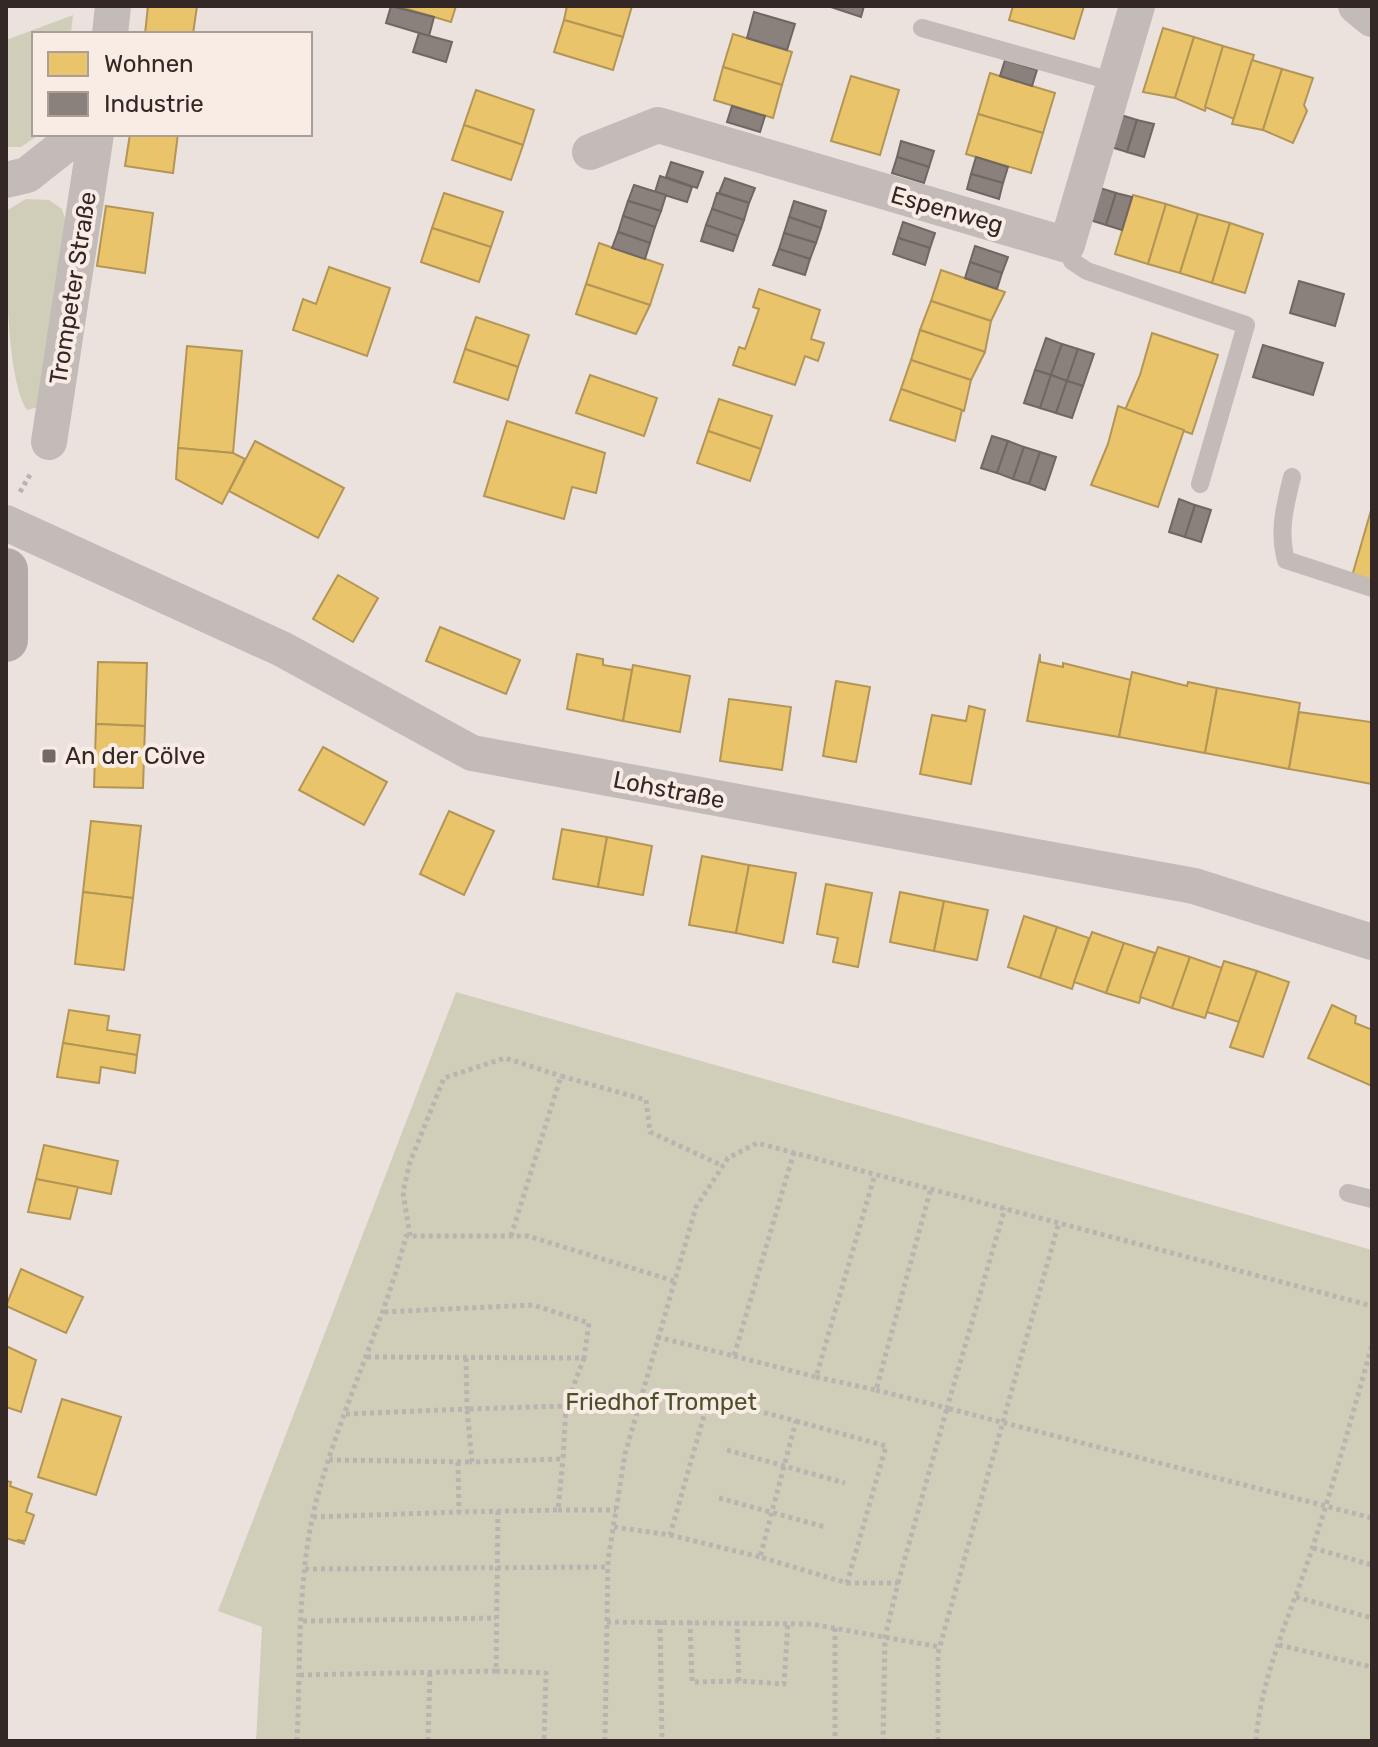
<svg xmlns="http://www.w3.org/2000/svg" width="1378" height="1747" viewBox="0 0 1378 1747" font-family="Rubik,sans-serif">
	<style>
		.green { fill: #d0ceb9 }
		.homes { fill: #e9c46a; stroke: #b39556; stroke-width: 2 }
		.industry { fill: #8a817c; stroke: #706662; stroke-width: 2 }
		.lines { fill: none; stroke-linecap: round; stroke-linejoin: round }
		.path { stroke: #bcb3b0; stroke-width: 5; stroke-dasharray: 4 4; stroke-linecap: butt }
		.lane { stroke: #c3bbb8; stroke-width: 18 }
		.street { stroke: #c3bbb8; stroke-width: 36 }
		.secondary { stroke: #b4aba8; stroke-width: 44 }
		.poi-dot { fill: #746967; stroke: #f8ece5; stroke-width: 3 }
		.labels { text-anchor: middle; dominant-baseline: central; stroke-width: 8; stroke-linejoin: round; paint-order: stroke }
		.street-label { font-size: 24px; fill: #342827; stroke: #f8ece5 }
		.poi-label { font-size: 24px; fill: #342827; stroke: #f8ece5; text-anchor: start }
		.park-label { font-size: 24px; fill: #4b512b; stroke: #f8ece5 }
	</style>
	<rect width="100%" height="100%" fill="#ebe2de"/>
	<g class="green">
		<polygon points="73,15 71,34 34,34 34,134 40,134 21,147 6,147 6,40"/>
		<path d="M26,199L49,200L62,209L69,231L42,406L27,410C5,377 6,253 6,211Z"/>
		<polygon points="456,992 1372,1250 1372,1741 256,1741 262,1627 218,1611"/>
	</g>
	<g class="homes">
		<polygon points="148,6 197,6 193,34 145,34"/>
		<polygon points="397,6 456,6 451,22"/>
		<polygon points="567,6 632,6 623,37 564,20"/>
		<polygon points="1013,6 1084,6 1074,39 1009,20"/>
		<polygon points="564,20 623,37 613,70 554,52"/>
		<polygon points="1163,28 1194,37 1175,98 1143,92"/>
		<polygon points="733,34 792,52 782,85 723,67"/>
		<polygon points="1194,37 1223,46 1205,111 1175,98"/>
		<polygon points="1223,46 1254,55 1234,119 1205,107"/>
		<polygon points="1252,60 1282,69 1263,130 1232,124"/>
		<polygon points="723,67 782,85 773,118 714,100"/>
		<polygon points="1282,69 1313,78 1304,105 1307,111 1293,143 1263,130"/>
		<polygon points="990,73 1055,93 1043,133 978,114"/>
		<polygon points="851,76 899,90 880,155 831,141"/>
		<polygon points="476,90 534,110 523,145 464,125"/>
		<polygon points="978,114 1043,133 1031,173 966,154"/>
		<polygon points="464,125 523,145 511,180 452,160"/>
		<polygon points="130,134 178,134 173,173 125,166"/>
		<polygon points="444,193 503,212 491,247 432,228"/>
		<polygon points="1133,195 1166,204 1148,264 1115,254"/>
		<polygon points="1166,204 1198,214 1180,273 1148,264"/>
		<polygon points="106,206 153,213 145,273 97,266"/>
		<polygon points="1198,214 1230,223 1212,283 1180,273"/>
		<polygon points="1230,223 1263,234 1245,293 1212,283"/>
		<polygon points="432,228 491,247 479,282 421,262"/>
		<polygon points="599,243 663,265 650,305 586,284"/>
		<polygon points="329,267 390,288 367,356 293,330 303,299 316,304"/>
		<polygon points="941,270 1005,292 991,321 931,301"/>
		<polygon points="586,284 650,305 636,334 576,314"/>
		<polygon points="759,289 820,310 811,339 824,343 818,361 805,356 795,385 733,365 739,347 745,349 759,309 753,307"/>
		<polygon points="931,301 991,321 985,352 920,330"/>
		<polygon points="476,317 529,335 518,367 465,349"/>
		<polygon points="920,330 985,352 971,380 911,360"/>
		<polygon points="1152,333 1218,355 1192,434 1125,410 1140,375"/>
		<polygon points="187,346 242,351 233,453 178,448"/>
		<polygon points="465,349 518,367 508,400 454,382"/>
		<polygon points="911,360 971,380 964,411 901,389"/>
		<polygon points="590,375 657,398 644,436 576,413"/>
		<polygon points="901,389 962,410 955,441 890,420"/>
		<polygon points="719,399 772,416 761,449 708,431"/>
		<polygon points="1118,406 1184,430 1158,507 1091,485 1108,444"/>
		<polygon points="507,421 605,453 596,493 572,487 564,519 484,496"/>
		<polygon points="708,431 761,449 750,481 697,463"/>
		<polygon points="255,441 344,488 318,538 229,491"/>
		<polygon points="178,448 233,453 245,459 222,504 176,479"/>
		<polygon points="1372,507 1372,582 1352,576"/>
		<polygon points="338,575 378,598 353,642 313,619"/>
		<polygon points="440,627 520,660 506,694 426,661"/>
		<polygon points="577,654 603,659 603,665 632,670 623,721 567,709"/>
		<polygon points="1040,654 1040,662 1063,667 1063,663 1131,680 1119,737 1027,721"/>
		<polygon points="98,662 147,663 145,726 96,724"/>
		<polygon points="633,665 690,676 680,732 623,721"/>
		<polygon points="1132,672 1187,686 1188,682 1217,688 1205,753 1119,737"/>
		<polygon points="836,681 870,687 856,762 823,756"/>
		<polygon points="1217,688 1300,703 1289,769 1205,753"/>
		<polygon points="729,699 791,707 782,770 720,761"/>
		<polygon points="969,706 985,710 971,784 920,774 932,715 966,721"/>
		<polygon points="1299,712 1371,722 1372,784 1289,769"/>
		<polygon points="96,724 145,726 143,788 94,787"/>
		<polygon points="323,747 387,782 364,825 299,790"/>
		<polygon points="449,811 494,831 464,895 420,874"/>
		<polygon points="91,821 141,826 133,898 83,892"/>
		<polygon points="562,829 607,837 598,887 553,879"/>
		<polygon points="607,837 652,846 643,895 598,887"/>
		<polygon points="702,856 749,865 736,933 689,925"/>
		<polygon points="749,865 796,873 783,943 736,933"/>
		<polygon points="826,884 872,893 858,967 833,962 838,938 817,934"/>
		<polygon points="83,892 133,898 124,970 75,964"/>
		<polygon points="900,892 944,901 934,951 890,942"/>
		<polygon points="944,901 988,910 977,960 934,951"/>
		<polygon points="1024,916 1057,927 1040,978 1008,967"/>
		<polygon points="1057,927 1089,938 1072,989 1040,978"/>
		<polygon points="1092,932 1124,943 1106,993 1074,982"/>
		<polygon points="1124,943 1155,953 1139,1003 1106,993"/>
		<polygon points="1158,947 1190,957 1172,1008 1140,997"/>
		<polygon points="1190,957 1222,968 1205,1018 1172,1008"/>
		<polygon points="1224,961 1257,971 1239,1022 1207,1012"/>
		<polygon points="1257,971 1289,982 1263,1057 1230,1047"/>
		<polygon points="1332,1005 1356,1016 1355,1023 1370,1029 1372,1026 1372,1086 1308,1058"/>
		<polygon points="69,1010 109,1016 107,1030 140,1035 137,1055 63,1043"/>
		<polygon points="63,1043 137,1055 135,1073 101,1067 99,1083 57,1077"/>
		<polygon points="44,1145 118,1161 111,1194 36,1179"/>
		<polygon points="36,1179 78,1187 70,1219 28,1212"/>
		<polygon points="21,1269 83,1297 66,1333 6,1306"/>
		<polygon points="6,1346 36,1360 21,1412 6,1407"/>
		<polygon points="62,1399 121,1417 96,1495 38,1477"/>
		<polygon points="6,1481 11,1482 10,1486 32,1494 26,1512 34,1515 25,1541 17,1540 25,1544 6,1538"/>
	</g>
	<g class="industry">
		<polygon points="391,6 434,17 429,36 386,23"/>
		<polygon points="828,6 864,6 861,17"/>
		<polygon points="754,12 795,24 787,50 747,38"/>
		<polygon points="419,33 452,42 446,62 413,52"/>
		<polygon points="1005,60 1037,70 1032,86 1000,76"/>
		<polygon points="732,106 765,116 760,132 727,122"/>
		<polygon points="1121,115 1137,120 1127,152 1111,147"/>
		<polygon points="1137,120 1154,124 1144,157 1127,152"/>
		<polygon points="901,141 934,151 929,167 897,157"/>
		<polygon points="897,157 929,167 924,183 892,173"/>
		<polygon points="976,157 1008,167 1003,183 971,174"/>
		<polygon points="671,162 703,172 697,188 666,177"/>
		<polygon points="971,174 1003,183 999,199 967,189"/>
		<polygon points="660,176 692,187 687,202 655,192"/>
		<polygon points="725,178 755,188 749,203 719,193"/>
		<polygon points="634,185 666,195 661,211 628,201"/>
		<polygon points="1100,188 1116,193 1106,225 1090,220"/>
		<polygon points="717,193 749,203 744,220 712,209"/>
		<polygon points="1116,193 1132,197 1122,230 1106,225"/>
		<polygon points="628,201 661,211 655,227 623,216"/>
		<polygon points="794,201 826,211 821,228 789,217"/>
		<polygon points="712,209 744,220 738,236 706,225"/>
		<polygon points="623,216 655,227 650,243 618,232"/>
		<polygon points="789,217 821,228 816,243 784,233"/>
		<polygon points="903,222 935,233 930,248 898,238"/>
		<polygon points="706,225 738,236 733,251 701,241"/>
		<polygon points="618,232 650,243 645,259 612,248"/>
		<polygon points="784,233 816,243 810,259 779,249"/>
		<polygon points="898,238 930,248 925,265 893,254"/>
		<polygon points="975,246 1008,257 1002,273 970,262"/>
		<polygon points="779,249 810,259 805,275 773,265"/>
		<polygon points="970,262 1002,273 997,289 965,278"/>
		<polygon points="1299,281 1344,294 1335,326 1290,313"/>
		<polygon points="1046,338 1062,344 1051,375 1035,370"/>
		<polygon points="1062,344 1078,349 1067,381 1051,375"/>
		<polygon points="1263,345 1323,363 1313,395 1253,377"/>
		<polygon points="1078,349 1094,354 1083,386 1067,381"/>
		<polygon points="1035,370 1051,375 1040,408 1024,403"/>
		<polygon points="1051,375 1067,381 1056,413 1040,408"/>
		<polygon points="1067,381 1083,386 1072,418 1056,413"/>
		<polygon points="992,436 1008,441 997,473 981,468"/>
		<polygon points="1008,441 1024,447 1013,479 997,473"/>
		<polygon points="1024,447 1040,452 1029,484 1013,479"/>
		<polygon points="1040,452 1056,457 1045,490 1029,484"/>
		<polygon points="1179,499 1195,505 1185,537 1169,532"/>
		<polygon points="1195,505 1211,510 1201,542 1185,537"/>
	</g>
	<g class="lines">
		<g class="path">
			<polyline points="20,492 31,473"/>
			<polyline points="410,1236 403,1192 410,1162 444,1078 505,1058 561,1076"/>
			<polyline points="511,1236 561,1076 646,1100 650,1132 723,1166"/>
			<polyline points="657,1337 734,1356 794,1152"/>
			<polyline points="734,1356 816,1377 875,1174"/>
			<polyline points="367,1357 584,1358 589,1323 533,1305 383,1312"/>
			<polyline points="816,1377 876,1390 931,1188"/>
			<polyline points="876,1390 947,1408 1005,1208"/>
			<polyline points="566,1406 563,1459 472,1462 467,1409 566,1406 584,1358"/>
			<polyline points="346,1414 467,1409 466,1357"/>
			<polyline points="727,1450 845,1483"/>
			<polyline points="329,1460 472,1462"/>
			<polyline points="458,1462 459,1512 558,1510 563,1459"/>
			<polyline points="719,1498 825,1527"/>
			<polyline points="558,1510 616,1510"/>
			<polyline points="498,1511 496,1671 546,1673 544,1741"/>
			<polyline points="313,1517 459,1512"/>
			<polyline points="614,1527 670,1535 709,1398 796,1421 760,1557 847,1583 886,1446 796,1421"/>
			<polyline points="670,1535 760,1557"/>
			<polyline points="1313,1548 1372,1565"/>
			<polyline points="305,1569 609,1567"/>
			<polyline points="847,1583 898,1583 885,1637 883,1741"/>
			<polyline points="898,1583 947,1408 1372,1518"/>
			<polyline points="1296,1597 1372,1618"/>
			<polyline points="303,1621 496,1618"/>
			<polyline points="660,1621 662,1741"/>
			<polyline points="690,1621 692,1682 739,1681"/>
			<polyline points="737,1621 739,1681 784,1684 788,1623"/>
			<polyline points="607,1622 811,1624 940,1647"/>
			<polyline points="835,1628 835,1741"/>
			<polyline points="1279,1645 1372,1667"/>
			<polyline points="300,1675 496,1671"/>
			<path d="M297,1741C301,1659 296,1571 319,1491C343,1404 384,1323 406,1236H528L674,1281"/>
			<polyline points="428,1741 430,1672"/>
			<polyline points="605,1741 608,1560 625,1454 696,1207 728,1158 757,1143 1372,1306"/>
			<polyline points="938,1741 938,1653 1059,1222"/>
			<path d="M1256,1741C1261,1674 1293,1609 1313,1546C1335,1480 1353,1412 1372,1345"/>
		</g>
		<g class="lane">
			<polyline points="922,28 1115,82"/>
			<polyline points="1067,245 1072,261 1087,271 1246,325 1200,484"/>
			<path d="M1292,477C1285,506 1278,531 1286,560L1372,588"/>
			<polyline points="1348,1193 1372,1199"/>
		</g>
		<g class="street">
			<polyline points="1356,6 1372,19"/>
			<polyline points="110,34 113,6"/>
			<polyline points="590,152 658,125 1067,245 1137,6"/>
			<polyline points="6,180 27,175 79,134"/>
			<polyline points="49,442 96,134"/>
			<polyline points="6,523 282,649 472,753 1194,886 1372,942"/>
		</g>
		<polyline class="secondary" points="6,570 6,640"/>
	</g>
	<rect class="poi-dot" x="41" y="748" width="16" height="16" rx="4"/>
	<g class="labels">
		<g class="street-label">
			<text transform="translate(947 210) rotate(16)">Espenweg</text>
			<text transform="translate(73 288) rotate(-81)">Trompeter Straße</text>
			<text transform="translate(669 790) rotate(11)">Lohstraße</text>
		</g>
		<g class="poi-label">
			<text x="65" y="756">An der Cölve</text>
		</g>
		<g class="park-label">
			<text x="661" y="1402">Friedhof Trompet</text>
		</g>
	</g>
	<rect width="1378" height="1747" fill="none" stroke="#342827" stroke-width="16"/>
	<rect x="32" y="32" width="280" height="104" fill="#f8ece5" stroke="#aa9e99" stroke-width="2"/>
	<rect x="48" y="52" width="40" height="24" fill="#e9c46a" stroke="#aa9e99" stroke-width="2"/>
	<text x="104" y="72" font-size="24" fill="#342827">Wohnen</text>
	<rect x="48" y="92" width="40" height="24" fill="#8a817c" stroke="#aa9e99" stroke-width="2"/>
	<text x="104" y="112" font-size="24" fill="#342827">Industrie</text>
</svg>
